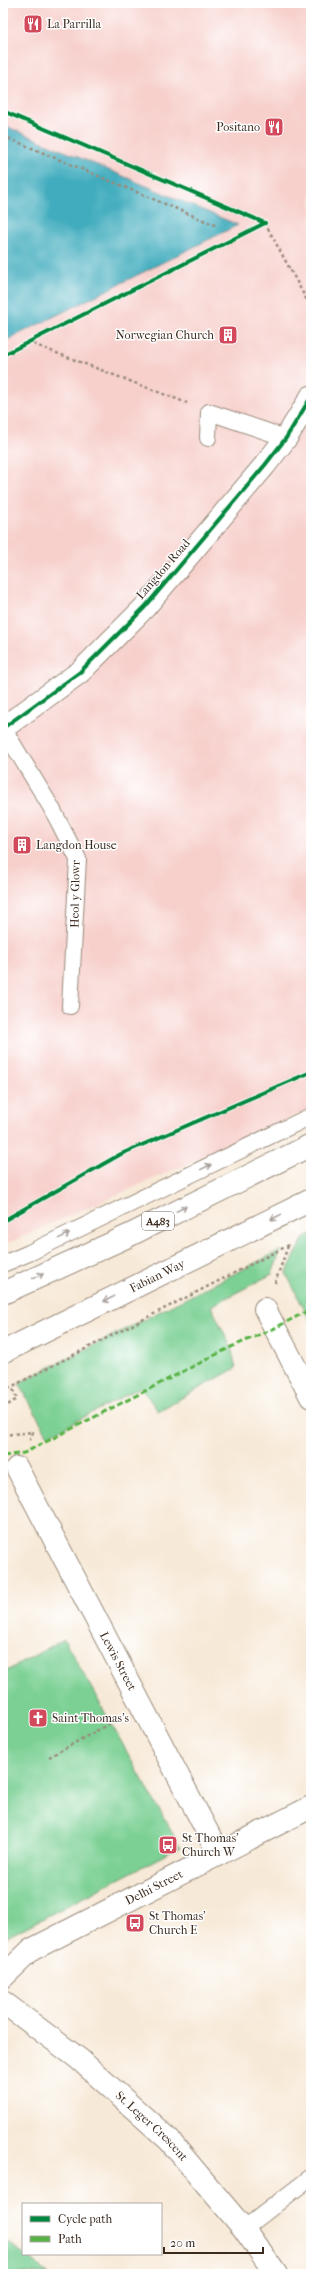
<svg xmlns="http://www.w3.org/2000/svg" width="314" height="2277" viewBox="0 0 314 2277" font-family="'IM FELL French Canon',serif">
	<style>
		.built { fill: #f7d0cc }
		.green { fill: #7bd094; stroke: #5b7d59 }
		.water { fill: #3facbd; stroke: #3d6b6e }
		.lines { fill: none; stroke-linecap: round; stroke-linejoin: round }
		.service-casing { stroke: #998a7a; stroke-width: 18 }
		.minor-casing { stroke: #998a7a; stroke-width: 24 }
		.tertiary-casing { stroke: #998a7a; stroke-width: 24 }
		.trunk-casing { stroke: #998a7a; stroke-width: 24 }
		.path { stroke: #998a7a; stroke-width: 2.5; stroke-dasharray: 3 3; stroke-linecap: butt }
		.service { stroke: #fff; stroke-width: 16 }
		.minor { stroke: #fff; stroke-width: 22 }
		.tertiary { stroke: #fff; stroke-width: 22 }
		.trunk { stroke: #fff; stroke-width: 22 }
		.quiet { stroke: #57b245; stroke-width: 3; stroke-dasharray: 6 3; stroke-linecap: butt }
		.cycleway-casing { stroke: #fff; stroke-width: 6 }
		.cycleway { stroke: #00873e; stroke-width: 4 }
		.oneway { stroke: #a79f9a }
		.labels { text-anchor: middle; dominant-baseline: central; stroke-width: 3; stroke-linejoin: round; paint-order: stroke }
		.shield { fill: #fff; stroke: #766a62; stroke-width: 1 }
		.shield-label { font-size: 11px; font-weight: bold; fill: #3b2a1e }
		.poi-label { font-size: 12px; fill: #3b2a1e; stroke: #fff; text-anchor: start }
		.street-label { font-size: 12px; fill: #3b2a1e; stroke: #fff }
	</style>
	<rect width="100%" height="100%" fill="#fff"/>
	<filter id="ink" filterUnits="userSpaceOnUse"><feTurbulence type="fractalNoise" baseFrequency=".025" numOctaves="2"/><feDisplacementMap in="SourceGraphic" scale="8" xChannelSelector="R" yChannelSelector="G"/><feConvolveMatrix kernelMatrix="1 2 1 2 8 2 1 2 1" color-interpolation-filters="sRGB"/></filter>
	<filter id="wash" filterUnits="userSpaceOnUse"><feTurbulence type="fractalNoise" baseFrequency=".012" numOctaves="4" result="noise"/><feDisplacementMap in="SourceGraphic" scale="16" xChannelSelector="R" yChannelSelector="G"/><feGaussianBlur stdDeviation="0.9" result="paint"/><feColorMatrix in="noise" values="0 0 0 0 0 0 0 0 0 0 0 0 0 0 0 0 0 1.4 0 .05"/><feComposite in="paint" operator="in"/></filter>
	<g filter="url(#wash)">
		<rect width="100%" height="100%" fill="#f7e9d7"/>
		<polygon class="built" points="3,3 311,3 311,1109 3,1245 3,342 238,225 3,125"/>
		<g class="green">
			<polygon points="311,1234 311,1323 286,1273 304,1238"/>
			<polygon points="281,1250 272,1274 211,1306 231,1347 236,1368 158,1411 141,1387 48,1436 19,1383"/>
			<polygon points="64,1639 180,1847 3,1939 3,1673"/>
			<polygon points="3,2238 48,2274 3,2274"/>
		</g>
		<polygon class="water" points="3,125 238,225 3,342"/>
	</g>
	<g filter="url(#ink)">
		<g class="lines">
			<g class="service-casing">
				<g id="service">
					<polyline points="208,438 209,412 286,438"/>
					<polyline points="3,728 51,807 78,859 70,1006"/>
					<polyline points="3,1264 29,1253 311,1116"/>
					<polyline points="244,2229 311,2177"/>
				</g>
			</g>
			<g class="minor-casing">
				<g id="minor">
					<polyline points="265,1309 311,1397"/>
					<path id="s1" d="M17,1468L219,1854"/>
					<path id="s2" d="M3,1977L31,1950L311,1807"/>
					<path id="s3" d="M3,2002L79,2059L169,2140L244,2229L276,2274"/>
				</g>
			</g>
			<g class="tertiary-casing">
				<polyline id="tertiary" points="3,728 80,672 145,607 265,465 286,438 311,397"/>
			</g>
			<g class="trunk-casing">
				<g id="trunk">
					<polyline points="3,1293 128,1236 311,1145"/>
					<path id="s4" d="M3,1352L311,1200"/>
				</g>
			</g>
			<g class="path">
				<polyline points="3,136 215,225"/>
				<polyline points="265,223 311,308"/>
				<polyline points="28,342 187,403"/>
				<polyline points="275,1283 288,1246"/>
				<polyline points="3,1391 289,1245"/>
				<polyline points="3,1408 17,1399 12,1387"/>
				<polyline points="3,1435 33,1432 29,1442"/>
				<polyline points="49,1757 116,1720"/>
			</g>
			<use href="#service" class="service"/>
			<use href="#minor" class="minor"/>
			<use href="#tertiary" class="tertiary"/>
			<use href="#trunk" class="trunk"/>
			<polyline class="quiet" points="3,1456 24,1453 231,1347 275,1328 311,1309"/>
			<g class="cycleway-casing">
				<g id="cycleway">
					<polyline points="3,111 265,223"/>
					<polyline points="3,355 265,223"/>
					<polyline points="3,728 80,672 145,607 265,465 286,438 311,397"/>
					<polyline points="3,1221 121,1154 311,1072"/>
				</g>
			</g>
			<use href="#cycleway" class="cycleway"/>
		</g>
		<defs><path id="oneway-shaft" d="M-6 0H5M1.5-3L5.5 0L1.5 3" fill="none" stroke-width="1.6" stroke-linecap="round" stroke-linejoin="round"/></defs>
		<g class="oneway">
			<use href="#oneway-shaft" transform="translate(206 1167) rotate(-26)"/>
			<use href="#oneway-shaft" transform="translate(181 1209) rotate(-26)"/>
			<use href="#oneway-shaft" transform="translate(276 1217) rotate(154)"/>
			<use href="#oneway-shaft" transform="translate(64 1236) rotate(-26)"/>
			<use href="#oneway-shaft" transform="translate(38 1276) rotate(-25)"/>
			<use href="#oneway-shaft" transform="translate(109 1299) rotate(154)"/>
		</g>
	</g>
	<defs>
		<g id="restaurant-square" transform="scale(1)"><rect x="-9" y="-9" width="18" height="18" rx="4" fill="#d1495b" stroke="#fff"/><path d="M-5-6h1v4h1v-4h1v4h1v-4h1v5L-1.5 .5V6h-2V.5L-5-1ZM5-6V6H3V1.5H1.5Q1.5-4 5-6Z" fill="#fff"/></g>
		<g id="building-square" transform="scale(1)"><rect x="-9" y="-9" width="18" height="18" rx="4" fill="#d1495b" stroke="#fff"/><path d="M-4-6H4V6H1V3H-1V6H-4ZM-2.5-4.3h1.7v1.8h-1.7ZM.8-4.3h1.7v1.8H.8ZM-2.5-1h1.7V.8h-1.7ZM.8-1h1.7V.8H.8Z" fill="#fff"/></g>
		<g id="church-square" transform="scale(1)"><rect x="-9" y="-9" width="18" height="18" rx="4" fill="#d1495b" stroke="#fff"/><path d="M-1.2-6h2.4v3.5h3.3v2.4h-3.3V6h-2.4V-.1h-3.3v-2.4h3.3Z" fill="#fff"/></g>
		<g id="bus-square" transform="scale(1)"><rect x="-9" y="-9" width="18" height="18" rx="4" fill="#d1495b" stroke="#fff"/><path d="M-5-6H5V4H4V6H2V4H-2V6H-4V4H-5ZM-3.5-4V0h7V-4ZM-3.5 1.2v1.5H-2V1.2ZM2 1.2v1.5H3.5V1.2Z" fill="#fff"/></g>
	</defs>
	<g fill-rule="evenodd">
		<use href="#restaurant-square" x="33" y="24"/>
		<use href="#restaurant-square" x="274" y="127"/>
		<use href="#building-square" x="228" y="335"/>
		<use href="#building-square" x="22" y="845"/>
		<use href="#church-square" x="38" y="1718"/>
		<use href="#bus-square" x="168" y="1845"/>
		<use href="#bus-square" x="135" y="1923"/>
	</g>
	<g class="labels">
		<rect class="shield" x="142" y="1212" width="32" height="18" rx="3"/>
		<g class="shield-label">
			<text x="158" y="1221">A483</text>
		</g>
		<g class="poi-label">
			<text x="47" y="24">La Parrilla</text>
			<text x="260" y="127" text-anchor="end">Positano</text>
			<text x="214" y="335" text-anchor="end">Norwegian Church</text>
			<text x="36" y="845">Langdon House</text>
			<text x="52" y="1718">Saint Thomas's</text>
			<text x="182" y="1838">St Thomas'<tspan x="182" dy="14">Church W</tspan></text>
			<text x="149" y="1916">St Thomas'<tspan x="149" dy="14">Church E</tspan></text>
		</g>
		<g class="street-label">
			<text transform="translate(163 569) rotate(-49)">Langdon Road</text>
			<text transform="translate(75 894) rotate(-89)">Heol y Glowr</text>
			<text stroke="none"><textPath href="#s4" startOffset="172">Fabian Way</textPath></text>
			<text stroke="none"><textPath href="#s1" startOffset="218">Lewis Street</textPath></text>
			<text stroke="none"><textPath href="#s2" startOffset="177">Delhi Street</textPath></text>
			<text stroke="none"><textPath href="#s3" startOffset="194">St. Leger Crescent</textPath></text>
		</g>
	</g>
	<rect width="314" height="2277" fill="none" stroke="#fff" stroke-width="16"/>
	<rect x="22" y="2203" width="140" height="52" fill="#ffffff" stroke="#b1aaa5"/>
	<rect x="30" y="2216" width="20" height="6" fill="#00873e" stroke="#b1aaa5"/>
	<text x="58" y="2223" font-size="12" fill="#3b2a1e">Cycle path</text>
	<rect x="30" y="2236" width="20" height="6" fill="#57b245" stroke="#b1aaa5"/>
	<text x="58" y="2243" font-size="12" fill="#3b2a1e">Path</text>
	<path d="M164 2247v6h99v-6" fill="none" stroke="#3b2a1e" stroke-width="2"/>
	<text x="170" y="2247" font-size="12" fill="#3b2a1e" stroke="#ffffff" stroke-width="3" paint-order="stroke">20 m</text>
</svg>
